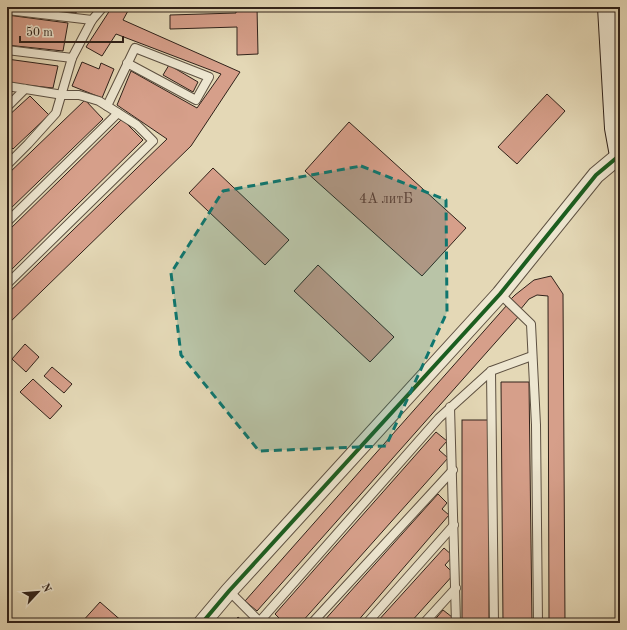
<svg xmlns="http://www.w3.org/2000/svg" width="627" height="630" viewBox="0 0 627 630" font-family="'Old Standard TT',serif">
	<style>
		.building { fill: #d69f8a; stroke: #30221a }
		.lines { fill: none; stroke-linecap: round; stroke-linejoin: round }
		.service-casing { stroke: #5d5041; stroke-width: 10 }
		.minor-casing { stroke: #5d5041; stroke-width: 18 }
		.secondary-casing { stroke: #30221a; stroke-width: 24 }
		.service { stroke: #ede6d0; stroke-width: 8 }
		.minor { stroke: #ede6d0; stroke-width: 16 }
		.secondary { stroke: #ede6d0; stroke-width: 22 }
		.cycleway-casing { stroke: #ede6d0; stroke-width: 6 }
		.cycleway { stroke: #1b5e20; stroke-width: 4 }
		.marked { fill: #0f766e; fill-opacity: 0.2; stroke: #0f766e; stroke-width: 3; stroke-dasharray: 8 5; stroke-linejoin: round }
		.labels { text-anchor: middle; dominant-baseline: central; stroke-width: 3; stroke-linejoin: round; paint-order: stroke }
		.number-label { font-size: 14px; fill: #5a4136 }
	</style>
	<rect width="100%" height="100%" fill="#e4d8b6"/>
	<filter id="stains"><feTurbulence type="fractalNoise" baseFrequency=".005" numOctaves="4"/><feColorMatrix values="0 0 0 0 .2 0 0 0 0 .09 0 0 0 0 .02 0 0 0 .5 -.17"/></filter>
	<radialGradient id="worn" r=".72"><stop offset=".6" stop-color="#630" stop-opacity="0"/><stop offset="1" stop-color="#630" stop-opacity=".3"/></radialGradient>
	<g class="building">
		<polygon points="23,7 77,7 76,13"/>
		<polygon points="112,7 126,7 129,9 123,20 240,72 191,146 7,325 7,294 167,139 117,105 131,71 197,108 221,74 116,34 102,56 86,47"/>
		<polygon points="236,7 257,7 258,54 237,55 237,27 170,29 170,15 236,13"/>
		<polygon points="7,15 68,23 63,51 7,45"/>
		<polygon points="7,59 58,66 53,88 7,83"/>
		<polygon points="82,62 99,69 101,63 114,69 102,98 72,86"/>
		<polygon points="169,65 198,82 193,92 163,75"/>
		<polygon points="547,94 565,111 517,164 498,147"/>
		<polygon points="30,96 49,115 13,149 7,143 7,117"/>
		<polygon points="85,100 103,119 7,212 7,175"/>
		<polygon points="122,119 143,140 7,274 7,232"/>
		<polygon points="349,122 466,228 422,276 305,171"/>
		<polygon points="213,168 289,240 265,265 189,193"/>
		<polygon points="318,265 394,337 370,362 294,291"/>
		<polygon points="551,276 563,294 565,623 549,623 548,296 537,295 529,299 520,310 510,300 515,295 534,280"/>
		<polygon points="507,305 519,316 257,611 245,601"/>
		<polygon points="25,344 39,357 26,372 12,359"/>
		<polygon points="52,367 72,384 64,393 44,376"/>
		<polygon points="33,379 62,406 50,419 20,392"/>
		<polygon points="501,382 529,382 532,623 503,623"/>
		<rect x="462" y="420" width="27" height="203"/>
		<polygon points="436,432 447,441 439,450 448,458 301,623 284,623 275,614"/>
		<polygon points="438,494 447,503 442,509 449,515 356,623 322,623"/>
		<polygon points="444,548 453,556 445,565 454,574 410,623 376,623"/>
		<polygon points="100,602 124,623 81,623"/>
		<polygon points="443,610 452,617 447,623 432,623"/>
		<polygon points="238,617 245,623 233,623"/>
	</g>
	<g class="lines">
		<g class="service-casing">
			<g id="service">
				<polyline points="7,10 92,20"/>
				<polyline points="7,50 72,58"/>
				<polyline points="7,86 63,95 79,95 99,101 137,125 153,141 7,284"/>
				<polyline points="107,106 135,48 209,77 196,100 127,63"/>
				<polyline points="7,107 25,89"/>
				<polyline points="7,165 28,144 56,113 72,58 92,20 103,7"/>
				<polyline points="7,222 118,113"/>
				<polyline points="500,294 531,324 536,425 538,623"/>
				<polyline points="491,371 494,623"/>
				<polyline points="450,407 456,623"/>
				<polyline points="229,591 261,623"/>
				<polyline points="260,621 439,418 491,371 532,356"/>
				<polyline points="312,623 453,470"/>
				<polyline points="367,623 454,525"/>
				<polyline points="424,623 456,588"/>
			</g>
		</g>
		<g class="minor-casing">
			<polyline id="minor" points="202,623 229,591 500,294 596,175 620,155"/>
		</g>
		<g class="secondary-casing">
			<polyline id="secondary" points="609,7 616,128 620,150"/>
		</g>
		<use href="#service" class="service"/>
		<use href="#minor" class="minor"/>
		<use href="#secondary" class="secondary"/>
		<g class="cycleway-casing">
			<polyline id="cycleway" points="202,623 229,591 500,294 596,175 620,155"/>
		</g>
		<use href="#cycleway" class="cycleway"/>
	</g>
	<path class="marked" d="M361,166L446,200L447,312L386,446L259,451L181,355L171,273L223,191Z"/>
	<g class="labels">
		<g class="number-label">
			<text x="386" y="199">4А литБ</text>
		</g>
	</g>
	<rect width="627" height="630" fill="none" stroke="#e4d8b6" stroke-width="24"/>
	<rect x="8" y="8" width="611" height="614" fill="none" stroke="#30221a" stroke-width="2"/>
	<rect x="12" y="12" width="603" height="606" fill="none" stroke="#30221a"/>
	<g transform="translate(38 592) rotate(64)" stroke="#ede6d0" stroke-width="3" paint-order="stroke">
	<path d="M0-3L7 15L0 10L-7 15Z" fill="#30221a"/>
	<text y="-6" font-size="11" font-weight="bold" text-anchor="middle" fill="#30221a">N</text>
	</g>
	<path d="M20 36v6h103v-6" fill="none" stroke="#30221a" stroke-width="2"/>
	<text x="26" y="36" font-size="12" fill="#30221a" stroke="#ede6d0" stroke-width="3" paint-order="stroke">50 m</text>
	<rect width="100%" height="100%" filter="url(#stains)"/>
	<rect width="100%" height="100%" fill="url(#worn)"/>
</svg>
